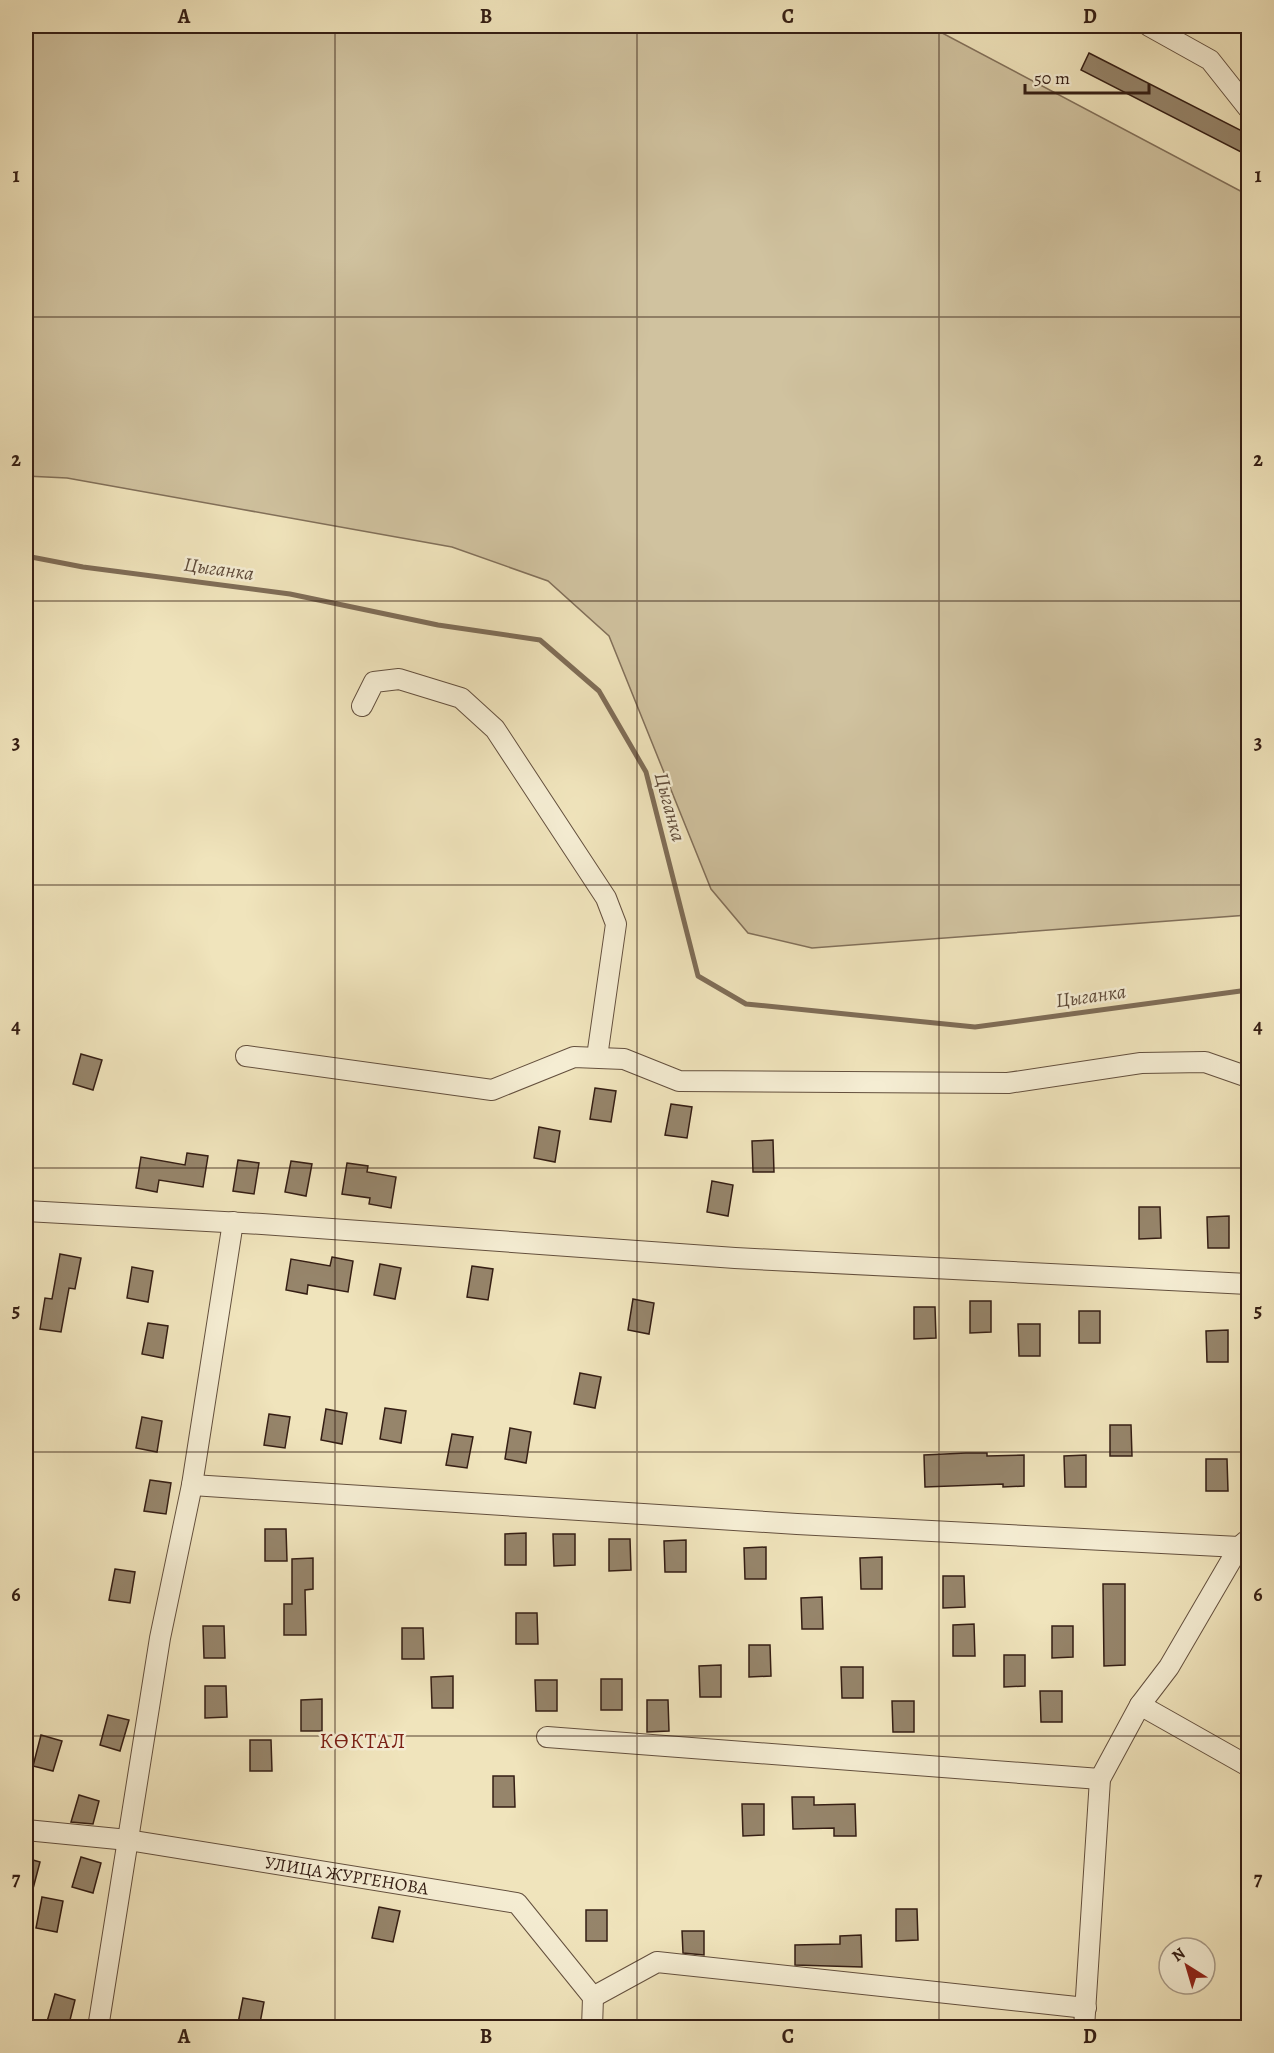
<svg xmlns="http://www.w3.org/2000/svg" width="1274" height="2053" viewBox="0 0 1274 2053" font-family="Alegreya,serif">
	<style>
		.green { fill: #d0c29f; stroke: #82705a; stroke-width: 1.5 }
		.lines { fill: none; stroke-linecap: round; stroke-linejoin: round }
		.stream { stroke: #7f6d57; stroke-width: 5 }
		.building { fill: #96856b; stroke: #351e14; stroke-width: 1.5 }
		.minor-casing { stroke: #64503e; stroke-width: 22 }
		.minor { stroke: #f5edd3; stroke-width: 20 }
		.grid { fill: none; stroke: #351e14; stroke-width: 1.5; stroke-opacity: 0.55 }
		.labels { text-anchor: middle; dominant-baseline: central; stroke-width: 5; stroke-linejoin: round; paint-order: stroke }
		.street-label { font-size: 18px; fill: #351e14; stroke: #f5edd3 }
		.water-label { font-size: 20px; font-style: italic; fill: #604c3b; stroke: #f5edd3 }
		.quarter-label { font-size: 21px; letter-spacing: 1.5px; fill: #7a1f14; stroke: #f5edd3 }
		.neatline { fill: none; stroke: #351e14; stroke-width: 2 }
		.grid-label { font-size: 20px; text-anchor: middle; font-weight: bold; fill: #351e14 }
	</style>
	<rect width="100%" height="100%" fill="#f0e4bc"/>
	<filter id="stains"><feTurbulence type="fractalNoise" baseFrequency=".00333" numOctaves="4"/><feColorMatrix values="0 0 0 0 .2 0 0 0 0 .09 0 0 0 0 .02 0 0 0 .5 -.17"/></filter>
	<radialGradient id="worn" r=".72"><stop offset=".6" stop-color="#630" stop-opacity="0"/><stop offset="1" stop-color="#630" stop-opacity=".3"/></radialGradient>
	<polygon class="green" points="26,26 929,26 1248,195 1248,915 812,948 748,933 711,889 609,636 548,581 452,547 67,478 26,476"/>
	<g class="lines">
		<polyline class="stream" points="26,556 83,567 290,594 438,625 540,640 599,691 646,772 698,976 746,1004 975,1027 1248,990"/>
	</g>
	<g class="building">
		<polygon points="1089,53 1248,134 1241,152 1081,70"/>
		<polygon points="81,1054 102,1060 93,1090 73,1084"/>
		<polygon points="595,1088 616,1091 611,1122 590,1119"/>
		<polygon points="671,1104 692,1107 687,1138 665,1135"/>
		<polygon points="539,1127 560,1131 555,1162 534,1158"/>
		<polygon points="773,1140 774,1172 753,1172 752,1141"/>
		<polygon points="187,1153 208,1156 203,1187 159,1180 157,1192 136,1188 141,1157 185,1165"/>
		<polygon points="238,1160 259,1163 254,1194 233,1191"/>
		<polygon points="291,1161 312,1164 306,1196 285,1192"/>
		<polygon points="347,1163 368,1166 367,1172 396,1177 391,1208 369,1204 370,1198 342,1194"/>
		<polygon points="712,1181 733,1185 728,1216 707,1212"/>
		<polygon points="1139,1207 1160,1207 1161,1238 1139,1239"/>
		<polygon points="1229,1216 1229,1248 1208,1248 1207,1217"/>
		<polygon points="60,1254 81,1258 75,1289 69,1288 61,1332 40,1329 45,1298 52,1299"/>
		<polygon points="332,1257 353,1261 348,1292 308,1285 307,1294 286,1290 291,1259 330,1266"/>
		<polygon points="380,1264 401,1268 395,1299 374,1295"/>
		<polygon points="472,1266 493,1269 488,1300 467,1297"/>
		<polygon points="132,1267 153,1271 148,1302 127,1298"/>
		<polygon points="633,1299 654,1303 649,1334 628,1330"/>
		<polygon points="970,1301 991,1301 991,1332 970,1333"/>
		<polygon points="914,1307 935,1307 936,1338 914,1339"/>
		<rect x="1079" y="1311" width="21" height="32"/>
		<polygon points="148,1323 168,1326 163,1358 142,1354"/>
		<polygon points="1018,1324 1040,1324 1040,1356 1019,1356"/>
		<polygon points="1228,1330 1228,1362 1207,1362 1206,1331"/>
		<polygon points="580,1373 601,1377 595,1408 574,1404"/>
		<polygon points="385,1408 406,1411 401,1443 380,1439"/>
		<polygon points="326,1409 347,1413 342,1444 321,1440"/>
		<polygon points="269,1414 290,1417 285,1448 264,1445"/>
		<polygon points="142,1417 162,1421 157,1452 136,1448"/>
		<polygon points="1110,1425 1131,1425 1132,1456 1110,1456"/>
		<polygon points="510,1428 531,1432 526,1463 505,1459"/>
		<polygon points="452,1434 473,1437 467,1468 446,1465"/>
		<polygon points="966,1453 987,1453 987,1456 1024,1455 1024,1486 1003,1487 1003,1484 925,1487 924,1455"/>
		<polygon points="1086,1455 1086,1487 1065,1487 1064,1456"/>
		<polygon points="1206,1459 1227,1459 1228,1491 1206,1491"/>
		<polygon points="150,1480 171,1483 166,1514 144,1511"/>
		<polygon points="265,1529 286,1529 287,1561 265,1561"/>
		<polygon points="526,1533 526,1565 505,1565 505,1534"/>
		<polygon points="553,1534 575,1534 575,1565 554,1566"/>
		<polygon points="609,1539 630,1539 631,1570 609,1571"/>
		<polygon points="686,1540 686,1572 665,1572 664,1541"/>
		<polygon points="766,1547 766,1579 745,1579 744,1548"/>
		<polygon points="882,1557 882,1589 861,1589 860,1558"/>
		<polygon points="313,1558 313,1589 305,1590 306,1635 284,1635 284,1604 292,1604 292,1559"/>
		<polygon points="115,1569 135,1572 130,1603 109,1600"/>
		<polygon points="943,1576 964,1576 965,1607 943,1608"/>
		<polygon points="1103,1584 1125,1584 1125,1665 1104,1666"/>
		<polygon points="822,1597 823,1629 802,1629 801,1598"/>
		<polygon points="516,1613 537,1613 538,1644 516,1644"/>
		<polygon points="974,1624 975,1656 953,1656 953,1625"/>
		<polygon points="203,1626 224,1626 225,1658 204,1658"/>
		<polygon points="1052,1626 1073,1626 1073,1657 1052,1658"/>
		<polygon points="402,1628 423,1628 424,1659 402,1659"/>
		<polygon points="749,1645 770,1645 771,1676 749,1677"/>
		<polygon points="1004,1655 1025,1655 1025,1686 1004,1687"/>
		<polygon points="721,1665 721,1697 700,1697 699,1666"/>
		<polygon points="841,1667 863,1667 863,1698 842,1698"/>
		<polygon points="453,1676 453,1708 432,1708 431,1677"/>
		<rect x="601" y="1679" width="21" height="31"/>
		<polygon points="535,1680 557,1680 557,1711 536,1711"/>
		<polygon points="205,1686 226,1686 227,1717 205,1718"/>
		<polygon points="1040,1691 1062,1691 1062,1722 1041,1722"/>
		<polygon points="322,1699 322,1731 301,1731 301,1700"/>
		<polygon points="647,1700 668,1700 669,1731 647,1732"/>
		<polygon points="892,1701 914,1701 914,1732 893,1732"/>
		<polygon points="108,1715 129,1720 120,1751 100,1745"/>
		<polygon points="41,1735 62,1741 53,1771 33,1766"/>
		<polygon points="250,1740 271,1740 272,1771 250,1771"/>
		<polygon points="493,1776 514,1776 515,1807 493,1807"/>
		<polygon points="79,1795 99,1801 93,1824 71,1822"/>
		<polygon points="792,1797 814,1797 814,1805 855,1804 856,1836 834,1836 834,1828 793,1829"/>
		<polygon points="742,1804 764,1804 764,1835 743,1836"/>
		<polygon points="81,1857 101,1863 93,1893 72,1887"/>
		<polygon points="26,1858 40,1862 30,1900 26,1899"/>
		<polygon points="42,1897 63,1901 57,1932 36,1928"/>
		<polygon points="379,1907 400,1911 393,1942 372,1938"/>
		<polygon points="896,1909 917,1909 918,1940 896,1941"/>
		<rect x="586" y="1910" width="21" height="31"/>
		<polygon points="682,1931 704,1931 704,1955 683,1953"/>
		<polygon points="861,1935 862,1967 795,1965 795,1945 840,1944 840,1936"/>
		<polygon points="55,1994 75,2000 68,2028 46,2025"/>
		<polygon points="243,1998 264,2002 259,2028 237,2028"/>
	</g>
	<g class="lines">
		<g class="minor-casing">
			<g id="minor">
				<polyline points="1149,26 1210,60 1248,108"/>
				<polyline points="362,706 374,682 399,679 461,698 495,729 606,898 616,924 597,1057"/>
				<polyline points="246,1056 492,1090 574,1057 624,1059 679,1081 1008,1083 1141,1063 1205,1062 1248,1077"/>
				<polyline points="26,1211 262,1224 735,1258 1248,1284"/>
				<polyline points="192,1485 797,1524 1239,1547"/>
				<polyline points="1140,1705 1248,1766"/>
				<polyline points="547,1737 1100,1779"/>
				<path id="s1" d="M26,1830L128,1840L517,1903L593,1997L592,2028"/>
				<polyline points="593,1997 657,1962 1086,2008"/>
				<polyline points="98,2028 160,1638 192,1485 233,1222"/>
				<polyline points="1084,2028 1100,1779 1140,1705 1169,1667 1239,1547 1246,1541"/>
			</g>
		</g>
		<use href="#minor" class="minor"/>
	</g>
	<path class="grid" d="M335,26V2028M637,26V2028M939,26V2028M26,317H1248M26,601H1248M26,885H1248M26,1168H1248M26,1452H1248M26,1736H1248"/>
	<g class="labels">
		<g class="street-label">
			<text stroke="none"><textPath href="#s1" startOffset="324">УЛИЦА ЖУРГЕНОВА</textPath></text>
		</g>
		<g class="water-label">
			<text transform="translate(219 569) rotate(8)">Цыганка</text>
			<text transform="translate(670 807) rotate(75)">Цыганка</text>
			<text transform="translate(1091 996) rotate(-8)">Цыганка</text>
		</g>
		<g class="quarter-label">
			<text x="363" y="1741">КӨКТАЛ</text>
		</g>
	</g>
	<rect width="1274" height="2053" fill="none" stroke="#f0e4bc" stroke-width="66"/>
	<g transform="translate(1187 1966) rotate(323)"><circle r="28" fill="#f5edd3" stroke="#a89a87" stroke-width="1.5"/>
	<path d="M0-4.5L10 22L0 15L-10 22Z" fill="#8f2418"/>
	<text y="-9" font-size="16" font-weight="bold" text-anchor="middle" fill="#351e14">N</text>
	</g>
	<path d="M1025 84v9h124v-9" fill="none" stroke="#351e14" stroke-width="3"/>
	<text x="1034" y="84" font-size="18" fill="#351e14" stroke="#f5edd3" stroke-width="4.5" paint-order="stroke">50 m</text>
	<rect x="33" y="33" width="1208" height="1987" class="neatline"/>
	<g class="grid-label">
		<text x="184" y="23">A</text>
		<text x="486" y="23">B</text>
		<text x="788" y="23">C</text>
		<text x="1090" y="23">D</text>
		<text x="16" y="182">1</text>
		<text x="1258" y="182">1</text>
		<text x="16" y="466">2</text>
		<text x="1258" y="466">2</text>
		<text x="16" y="749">3</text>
		<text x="1258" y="749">3</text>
		<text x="16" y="1033">4</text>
		<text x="1258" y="1033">4</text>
		<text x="16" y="1317">5</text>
		<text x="1258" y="1317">5</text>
		<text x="16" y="1601">6</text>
		<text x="1258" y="1601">6</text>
		<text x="16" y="1885">7</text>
		<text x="1258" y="1885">7</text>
		<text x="184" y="2043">A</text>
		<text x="486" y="2043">B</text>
		<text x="788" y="2043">C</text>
		<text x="1090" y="2043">D</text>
	</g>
	<rect width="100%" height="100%" filter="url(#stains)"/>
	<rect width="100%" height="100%" fill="url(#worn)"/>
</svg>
